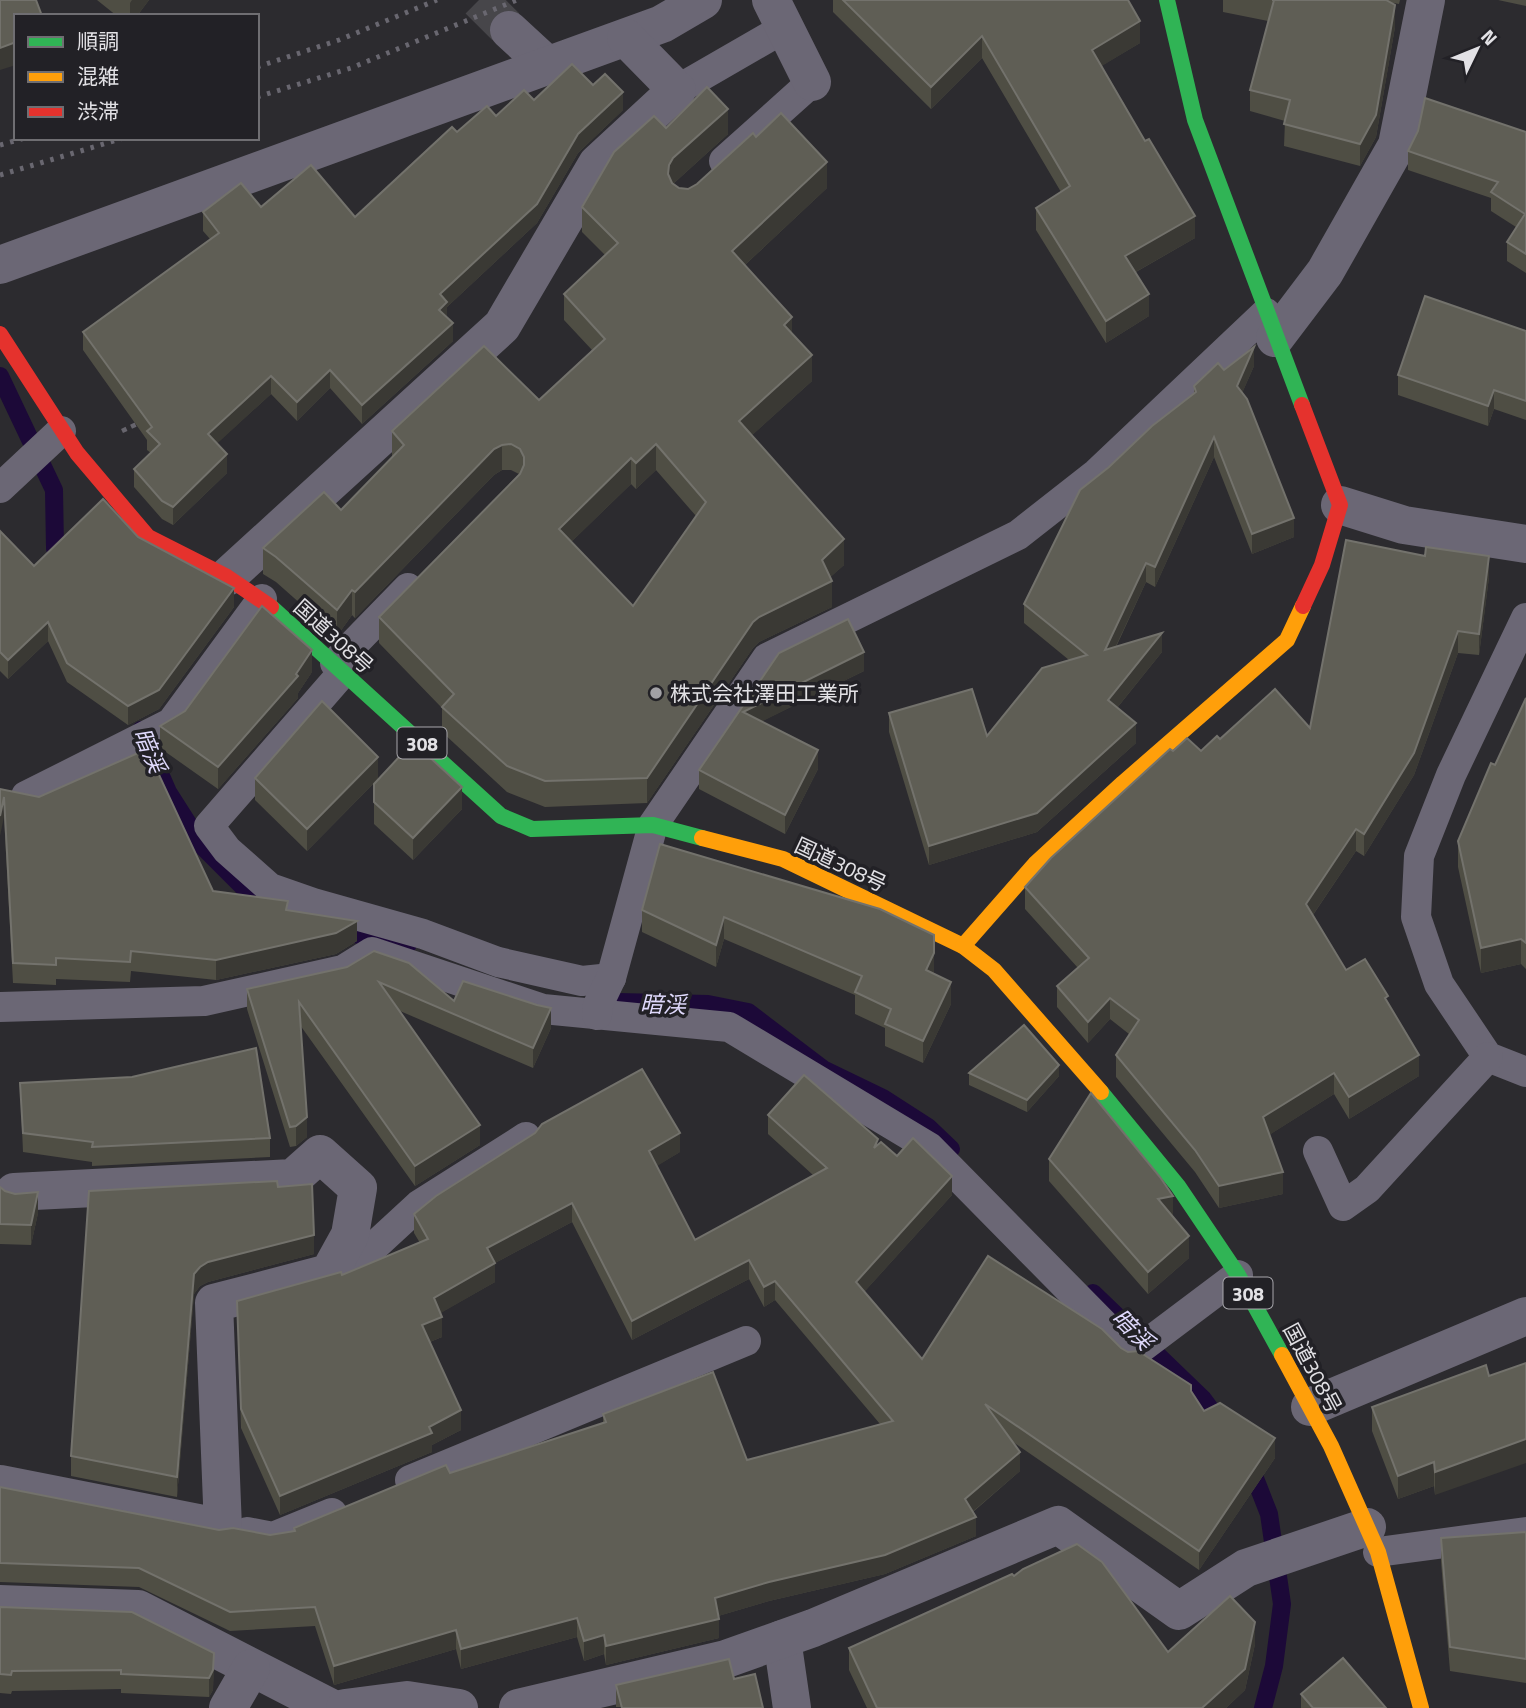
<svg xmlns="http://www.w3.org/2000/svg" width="1526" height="1708" viewBox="0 0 1526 1708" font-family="'Titillium Web','Noto Sans JP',sans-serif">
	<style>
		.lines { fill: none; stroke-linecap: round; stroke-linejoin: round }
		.stream { stroke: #1c0938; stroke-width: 18 }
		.street-tunnel { stroke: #47464a; stroke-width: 38; stroke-dasharray: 38 19; stroke-linecap: butt }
		.path { stroke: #67656d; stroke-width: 4.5; stroke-dasharray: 5 5; stroke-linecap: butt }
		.lane { stroke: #6b6775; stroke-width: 30 }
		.street { stroke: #6b6775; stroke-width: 38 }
		.fast { stroke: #30b455; stroke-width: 16 }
		.slow { stroke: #ff9f0a; stroke-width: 16 }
		.jam { stroke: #e5322d; stroke-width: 16 }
		.rail { stroke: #696770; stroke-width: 5; stroke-dasharray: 3.5 7; stroke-linecap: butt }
		.wall { fill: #4f4e44; fill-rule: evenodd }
		.shaded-wall { fill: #3a3934 }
		.building { fill: #5f5e55; stroke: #73726c; stroke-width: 2; fill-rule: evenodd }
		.poi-dot { fill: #a2a1a5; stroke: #222126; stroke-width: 2.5 }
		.labels { text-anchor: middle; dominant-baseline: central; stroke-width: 7; stroke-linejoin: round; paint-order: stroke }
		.shield { fill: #222126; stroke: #a8a7ac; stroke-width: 2 }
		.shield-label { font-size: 19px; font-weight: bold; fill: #e2e1e5 }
		.street-label { font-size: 21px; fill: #e2e1e5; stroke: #222126 }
		.poi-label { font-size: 21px; fill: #e2e1e5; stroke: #222126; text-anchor: start }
		.water-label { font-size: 23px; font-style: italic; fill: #dfd9fc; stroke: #222126 }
	</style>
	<rect width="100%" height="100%" fill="#2c2b2f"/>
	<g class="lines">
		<g class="stream">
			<polyline points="0,376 54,490 55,548 60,568"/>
			<polyline points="141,730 168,792 203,847 259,903 270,907"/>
			<polyline points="332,930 408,944"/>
			<polyline points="617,1002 708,1004 748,1012 823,1069 883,1098 928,1127 951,1149"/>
			<polyline points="1093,1293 1203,1399 1223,1426"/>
			<polyline points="1249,1463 1269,1514 1282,1604 1274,1666 1263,1708"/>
		</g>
		<polyline class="street-tunnel" points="479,0 509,30"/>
		<polyline class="path" points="122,431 139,423"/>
		<g class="lane">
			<polyline points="677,90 786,27"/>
			<polyline points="724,161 812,82"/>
			<polyline points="0,488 61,431"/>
			<polyline points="1526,618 1451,775 1419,856 1416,917 1439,984 1488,1057 1526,1072"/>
			<polyline points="335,663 408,588"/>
			<polyline points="344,671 209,826 227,850 270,888 313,903 423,934 498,962 582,981 611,978"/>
			<polyline points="26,796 171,723 262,599"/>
			<polyline points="0,1007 204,1001 343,970 372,952 543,1009 729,1027 929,1147 1133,1354 1238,1275"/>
			<polyline points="597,1015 598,1005 611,978 653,825 767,658 1018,535 1097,473 1266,313"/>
			<polyline points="1318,1151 1343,1206 1367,1189 1488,1057"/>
			<polyline points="329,1273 368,1252 419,1205 526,1137"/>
			<polyline points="410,1480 746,1341"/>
			<polyline points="247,1532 273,1537 332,1513"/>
			<polyline points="1378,1552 1526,1532"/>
		</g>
		<g class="street">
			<polyline points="771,0 812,82"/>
			<polyline points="509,30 547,65"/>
			<polyline points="0,265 662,24 703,0"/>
			<polyline points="1275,338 1325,272 1397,145 1426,0"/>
			<polyline points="1340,505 1404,525 1526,544"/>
			<polyline points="227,577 502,326 597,164 677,90 626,38"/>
			<polyline points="1310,1407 1526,1316"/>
			<polyline points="0,1484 223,1528 214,1303 329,1273 350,1235 358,1188 320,1154 293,1178 14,1192"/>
			<polyline points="0,1604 138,1609 331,1708"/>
			<polyline points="782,1639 792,1708"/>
			<polyline points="228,1708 251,1668"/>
			<polyline points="345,1708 407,1700 459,1708"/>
			<polyline points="518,1708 726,1659 813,1628 1058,1525 1179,1611 1246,1568 1367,1527"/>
		</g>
		<g class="fast">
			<polyline points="1167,0 1195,120 1302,405"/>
			<polyline points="271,607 501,816 532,829 653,825 702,838"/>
			<polyline points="1101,1092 1178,1186 1238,1275 1282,1355"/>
		</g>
		<g class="slow">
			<polyline points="702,838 783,859 963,946 994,970 1101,1092"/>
			<polyline points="963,946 1035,864 1123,783 1287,640 1303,606"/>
			<polyline points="1282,1355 1331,1446 1378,1552 1421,1708"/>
		</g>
		<g class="jam">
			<polyline points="0,334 77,453 148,537 227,577 271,607"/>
			<polyline points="1302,405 1340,505 1322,565 1303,606"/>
		</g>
		<g class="rail">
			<polyline points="257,67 339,40 437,0"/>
			<polyline points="257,97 351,68 517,0"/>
			<polyline points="0,145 25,138"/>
			<polyline points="0,175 124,138"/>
		</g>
	</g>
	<g class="wall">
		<polygon points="97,0 149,0 137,16 117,16"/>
		<polygon points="833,0 1128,0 1140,43 1101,66 1195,238 1136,272 1149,316 1106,343 1036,230 1036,208 1061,192 982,58 931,109 833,12"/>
		<polygon points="1223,0 1400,0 1399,4 1393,3 1395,27 1376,137 1360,166 1284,146 1285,121 1250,111 1250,90 1268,21 1223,12"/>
		<polygon points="1498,0 1526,0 1526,6"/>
		<polygon points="593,85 623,110 578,153 537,223 447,307 447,318 453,341 362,424 330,388 297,421 271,394 217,443 227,473 173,525 162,519 134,487 134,469 151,453 147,450 147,440 83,350 83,332 210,239 203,231 203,212 261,207 355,217 457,132 534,100"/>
		<path d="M666,128L728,134L673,184L679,188L688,189L697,184L756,137L827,188L745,265L792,334L812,381L752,435L844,565L830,577L832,607L759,642L753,648L647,803L545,807L507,792L442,732V708L379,643V617L519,474L511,470H502L494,475L355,618L352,615L337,636L276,582L263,574V548L341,510L392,457V431L539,400L592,350L564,320V294L605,255L582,232V207ZM656,470L696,516L633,606L571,542L631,484L636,489Z"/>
		<polygon points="1526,132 1526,273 1507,261 1507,242 1516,227 1491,211 1491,198 1408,170 1408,151"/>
		<polygon points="1526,331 1526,420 1494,409 1488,426 1398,395 1398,375"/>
		<polygon points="1254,366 1242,393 1294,537 1252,554 1214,457 1155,587 1146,582 1116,647 1162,652 1117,708 1136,743 1037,832 929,865 889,732 889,713 987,736 1069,660 1024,623 1024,604 1109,467 1194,394 1194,386 1224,370"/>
		<polygon points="0,531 34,566 138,537 234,607 159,709 128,725 67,682 48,641 8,679 0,671"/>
		<polygon points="1489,577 1479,655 1458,653 1414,775 1364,856 1356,851 1313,915 1346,970 1388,1004 1419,1076 1349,1119 1334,1094 1269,1135 1283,1194 1219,1208 1195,1172 1116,1077 1116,1055 1129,1034 1110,1019 1088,1043 1057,1007 1057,986 1078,968 1025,909 1025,887 1173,751 1201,751 1220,739 1310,728"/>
		<polygon points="779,653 864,671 762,721 818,769 785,834 699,789 699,770"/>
		<polygon points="312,672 298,693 298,698 218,789 160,748 160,726"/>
		<polygon points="1526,698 1526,969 1521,964 1481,973 1458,867 1458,841 1495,765"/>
		<polygon points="255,778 378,779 307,851 255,800"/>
		<polygon points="374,784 462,809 413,860 374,824"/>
		<polygon points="0,789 213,891 288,910 357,941 336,954 216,980 131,971 130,982 56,979 56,985 13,983 4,817"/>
		<polygon points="660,844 934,974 951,1004 923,1063 885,1046 885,1028 855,1014 855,995 724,939 716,967 642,932 642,910"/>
		<polygon points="347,967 454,1001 551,1028 533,1068 400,1011 480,1145 415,1186 300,1025 307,1137 296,1146 290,1147 247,1009 247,989"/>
		<polygon points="969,1073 1059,1076 1027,1112 969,1085"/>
		<polygon points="20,1083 270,1138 270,1157 92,1166 92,1162 23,1152"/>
		<polygon points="768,1115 878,1144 952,1195 864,1292 922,1359 1121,1348 1191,1391 1204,1411 1275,1458 1199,1570 1013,1442 1020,1471 973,1512 976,1536 885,1574 769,1601 718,1616 719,1638 606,1665 604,1654 584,1661 577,1637 461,1669 456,1649 334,1685 315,1626 230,1631 139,1587 0,1582 0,1487 219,1530 270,1535 294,1531 294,1528 450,1473 603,1423 603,1414 747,1460 880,1424 775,1300 764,1307 749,1279 632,1340 572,1222 495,1263 495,1282 440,1313 442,1337 430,1342 461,1430 432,1445 432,1452 280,1515 241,1428 237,1301 342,1275 420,1243 414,1233 414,1214 680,1152 656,1166 695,1240 813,1175 768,1134"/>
		<polygon points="1049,1159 1173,1217 1189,1258 1148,1294 1049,1181"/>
		<polygon points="0,1187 5,1191 38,1213 31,1245 0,1244"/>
		<polygon points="278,1187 314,1254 208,1282 200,1286 194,1294 177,1497 71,1476 71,1456 89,1191"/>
		<polygon points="1489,1376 1435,1495 1434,1486 1398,1499 1372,1431 1372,1407"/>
		<polygon points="1526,1532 1526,1683 1450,1671 1441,1562 1441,1538"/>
		<polygon points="1014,1576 1168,1652 1255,1644 1245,1690 1226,1708 867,1708 849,1670 849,1648"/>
		<polygon points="0,1607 214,1653 213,1690 209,1697 121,1693 121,1689 12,1691 11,1694 0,1693"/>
		<polygon points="734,1679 763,1708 616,1707 616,1685"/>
		<polygon points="1301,1694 1386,1708 1301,1708"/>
	</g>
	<g class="shaded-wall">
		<polygon points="132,0 149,0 137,16 130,16 130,3"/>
		<polygon points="1395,5 1395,27 1376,137 1360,166 1360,144"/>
		<polygon points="1140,21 1140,43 1092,72 1092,50"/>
		<polygon points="982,36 982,58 931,109 931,87"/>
		<polygon points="16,42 16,65 0,70 0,48"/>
		<polygon points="623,92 623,110 578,153 537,223 447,307 447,320 439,310 440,294 578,134"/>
		<polygon points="728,109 728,134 673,184 669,191 669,165 673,158"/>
		<polygon points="827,162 827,188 732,277 732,251"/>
		<polygon points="1195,216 1195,238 1125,278 1125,256"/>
		<polygon points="1149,294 1149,316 1106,343 1106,321"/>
		<polygon points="792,317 792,343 784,325"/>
		<polygon points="453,323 453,341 362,424 362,405"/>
		<polygon points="1254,347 1254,366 1237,405 1237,386"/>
		<polygon points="812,355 812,381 739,447 739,421"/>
		<polygon points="330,370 330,388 297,421 297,402"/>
		<polygon points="271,376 271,394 208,452 208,434"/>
		<polygon points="1494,390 1494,409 1488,426 1488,406"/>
		<polygon points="1214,437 1214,457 1155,587 1155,567"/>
		<polygon points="656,444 656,470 636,489 636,463"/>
		<polygon points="502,445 502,470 494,475 355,618 355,592 494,449"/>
		<polygon points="227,454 227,473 173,525 173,507"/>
		<polygon points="631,458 631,484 559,554 559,529"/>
		<polygon points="1294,518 1294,537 1252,554 1252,534"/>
		<polygon points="844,539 844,565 822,585 822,560"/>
		<polygon points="1489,556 1489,577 1479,655 1479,634"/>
		<polygon points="1146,563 1146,582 1105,669 1105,650"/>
		<polygon points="832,581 832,607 759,642 753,648 647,803 647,778 753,622 759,617"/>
		<polygon points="234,588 234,607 159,709 128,725 128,706"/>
		<polygon points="352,590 352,615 337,636 337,610"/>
		<polygon points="48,622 48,641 8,679 8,660"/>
		<polygon points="1458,631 1458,653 1414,775 1364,856 1364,834"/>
		<polygon points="1162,633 1162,652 1108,719 1108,700"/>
		<polygon points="312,650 312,672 298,693 298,698 218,789 218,767 296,674"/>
		<polygon points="864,652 864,671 743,731 743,712"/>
		<polygon points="1136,723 1136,743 1037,832 929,865 929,846"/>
		<polygon points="818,750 818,769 785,834 785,815"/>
		<polygon points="378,757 378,779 307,851 307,829"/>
		<polygon points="462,787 462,809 413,860 413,838"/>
		<polygon points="4,797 4,817 0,836 0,816"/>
		<polygon points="1356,829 1356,851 1306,925 1306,904"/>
		<polygon points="724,917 724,939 716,967 716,945"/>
		<polygon points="357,921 357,941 336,954 216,980 216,960"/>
		<polygon points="1521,939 1521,964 1481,973 1481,948"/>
		<polygon points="934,953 934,975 926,970"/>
		<polygon points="951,982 951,1004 923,1063 923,1041"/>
		<polygon points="1110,998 1110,1019 1088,1043 1088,1022"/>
		<polygon points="551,1008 551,1028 533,1068 533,1048"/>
		<polygon points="1419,1055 1419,1076 1349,1119 1349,1097"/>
		<polygon points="1059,1065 1059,1076 1027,1112 1027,1100"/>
		<polygon points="1334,1073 1334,1094 1263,1139 1263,1117"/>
		<polygon points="307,1117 307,1137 296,1146 296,1126"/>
		<polygon points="480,1125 480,1145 415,1186 415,1166"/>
		<polygon points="680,1133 680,1152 649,1171 649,1151"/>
		<polygon points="1283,1172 1283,1194 1219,1208 1219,1186"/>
		<polygon points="952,1176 952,1195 856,1301 856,1282"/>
		<polygon points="38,1192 38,1213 31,1245 31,1225"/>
		<polygon points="1173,1196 1173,1218 1158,1199"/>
		<polygon points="572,1203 572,1222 495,1263 495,1282 434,1317 434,1298 487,1248"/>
		<polygon points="314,1235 314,1254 208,1282 200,1286 194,1294 177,1497 177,1477 194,1274 200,1267 208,1262"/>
		<polygon points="1189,1236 1189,1258 1148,1294 1148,1272"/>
		<polygon points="749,1260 749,1279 632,1340 632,1321"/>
		<polygon points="775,1281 775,1300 764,1307 764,1287"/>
		<polygon points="442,1317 442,1337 422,1345 422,1325"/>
		<polygon points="461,1410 461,1430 432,1445 432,1452 280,1515 280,1496 429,1427"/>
		<polygon points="1275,1438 1275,1458 1199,1570 1199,1551"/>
		<polygon points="1526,1439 1526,1463 1435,1495 1435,1472"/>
		<polygon points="1020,1452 1020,1471 965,1518 965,1499"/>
		<polygon points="1434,1462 1434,1486 1398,1499 1398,1476"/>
		<polygon points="976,1517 976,1536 885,1574 769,1601 715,1617 715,1598"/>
		<polygon points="577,1618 577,1637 461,1669 461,1649"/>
		<polygon points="719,1619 719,1638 606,1665 606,1646"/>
		<polygon points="1255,1622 1255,1644 1245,1690 1226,1708 1202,1708"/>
		<polygon points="456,1630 456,1649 334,1685 334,1666"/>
		<polygon points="604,1635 604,1654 584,1661 584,1641"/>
		<polygon points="214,1653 213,1690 209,1697 209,1678"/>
	</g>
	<g class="building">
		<polygon points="0,0 36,0 42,16 16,16 16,42 0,48"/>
		<polygon points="843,0 1128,0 1140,21 1092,50 1145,141 1149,139 1195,216 1125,256 1149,294 1106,321 1036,208 1070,186 982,36 931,87"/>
		<polygon points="1272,0 1386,0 1395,5 1376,115 1360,144 1284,124 1290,100 1250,90 1274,0"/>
		<polygon points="572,64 593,85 605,74 623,92 578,134 537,204 440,294 447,302 439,310 453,323 362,405 330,370 297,402 271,376 208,434 227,454 173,507 162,501 134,469 160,444 147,431 152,427 83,332 219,233 203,212 241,183 261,207 311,165 355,217 452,127 457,132 487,106 496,116 524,90 534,100"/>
		<path d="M707,87L728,109L673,158L669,165L668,174L672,183L679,188L688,189L697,184L753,133L756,137L781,113L827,162L732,251L792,317L784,325L812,355L739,421L844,539L822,560L832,581L759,617L753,622L647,778L545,781L507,766L442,707L454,694L379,617L520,474L524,465V457L520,449L511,444L502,445L494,449L355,592L352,590L337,610L276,557L263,548L324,492L341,510L404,445L392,431L484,346L539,400L605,339L564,294L618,243L582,207L614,152L654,116L666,128ZM656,444L706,502L633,606L559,529L631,458L636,463Z"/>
		<polygon points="1425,98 1526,132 1526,254 1507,242 1525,214 1491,192 1498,182 1408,151 1418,131"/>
		<polygon points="1425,296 1526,331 1526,401 1494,390 1488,406 1398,375"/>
		<polygon points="1254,347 1237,386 1247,399 1294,518 1252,534 1214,437 1155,567 1146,563 1105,650 1162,633 1108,700 1136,723 1037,813 929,846 889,713 972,689 987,736 1042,668 1087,655 1024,604 1080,490 1109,467 1152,426 1196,392 1194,386 1218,363 1224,370"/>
		<polygon points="103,499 138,537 234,588 159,690 128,706 67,663 48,622 8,660 0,652 0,531 34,566"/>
		<polygon points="1346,540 1425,556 1426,547 1489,556 1479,634 1458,631 1414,753 1364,834 1356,829 1306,904 1346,970 1365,959 1388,996 1385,998 1419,1055 1349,1097 1334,1073 1263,1117 1283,1172 1219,1186 1195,1150 1116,1055 1139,1020 1110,998 1088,1022 1057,986 1089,958 1025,887 1051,858 1170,749 1173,751 1187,738 1201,751 1217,736 1220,739 1275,689 1310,728"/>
		<polygon points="262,606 312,650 296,674 298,676 218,767 160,726 185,711"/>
		<polygon points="848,619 864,652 743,712 818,750 785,815 699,770 779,653"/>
		<polygon points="1526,698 1526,943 1521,939 1481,948 1458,841 1491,763 1495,765"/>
		<polygon points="322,701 378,757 307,829 255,778"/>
		<polygon points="413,742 462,787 413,838 374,802 374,784"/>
		<polygon points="147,749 213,891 288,901 286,910 357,921 336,933 216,960 131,951 130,962 56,958 56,965 13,963 4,797 0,816 0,789 39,797"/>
		<polygon points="660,844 880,909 934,935 934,953 926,970 951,982 923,1041 885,1024 891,1009 855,992 862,976 724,917 716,945 642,910"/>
		<polygon points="374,951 409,963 454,1001 463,981 537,1005 551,1008 533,1048 379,982 480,1125 415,1166 299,1002 307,1117 296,1126 290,1127 247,989 347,967"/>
		<polygon points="1024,1025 1059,1065 1027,1100 969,1073"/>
		<polygon points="256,1048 270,1138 92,1147 93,1142 23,1133 20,1083 132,1077"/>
		<polygon points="642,1069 680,1133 649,1151 695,1240 827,1168 768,1115 804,1075 878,1139 874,1148 881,1142 897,1156 913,1138 952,1176 856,1282 922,1359 988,1256 1102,1329 1121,1348 1128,1352 1138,1351 1191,1385 1191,1391 1204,1411 1220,1403 1275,1438 1199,1551 985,1404 1020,1452 965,1499 976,1517 885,1555 769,1582 715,1598 719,1619 606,1646 604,1635 584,1641 577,1618 461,1649 456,1630 334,1666 315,1607 230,1612 139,1568 0,1563 0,1487 219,1530 233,1528 270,1535 295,1531 294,1528 446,1465 450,1473 606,1422 603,1414 713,1372 747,1460 893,1421 775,1281 764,1287 749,1260 632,1321 572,1203 487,1248 495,1263 434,1298 442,1317 422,1325 461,1410 429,1427 432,1433 280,1496 241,1409 237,1301 341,1272 342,1275 428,1239 414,1214 436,1196 535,1133 542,1124"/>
		<polygon points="1091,1093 1160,1177 1173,1196 1158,1199 1189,1236 1148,1272 1049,1159"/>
		<polygon points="277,1181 278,1187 312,1184 314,1235 208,1262 200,1267 194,1274 177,1477 71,1456 89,1191"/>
		<polygon points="0,1187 5,1191 15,1194 38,1192 31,1225 0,1224"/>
		<polygon points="1526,1363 1526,1439 1435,1472 1434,1462 1398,1476 1372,1407 1486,1365 1489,1376"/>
		<polygon points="1526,1532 1526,1659 1450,1647 1441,1538"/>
		<polygon points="1077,1544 1102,1562 1168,1652 1230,1596 1255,1622 1245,1669 1202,1708 877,1708 849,1648 1012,1574 1014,1576 1023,1569"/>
		<polygon points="0,1607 132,1612 214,1653 213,1670 209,1678 121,1674 121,1670 12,1671 11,1675 0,1674"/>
		<polygon points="1343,1658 1386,1708 1313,1708 1301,1694"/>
		<polygon points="729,1659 734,1679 755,1674 763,1708 622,1708 616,1685"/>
	</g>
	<circle class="poi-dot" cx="656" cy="693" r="7"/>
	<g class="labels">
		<g class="shield">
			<rect x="397.5" y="727.5" width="49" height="31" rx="5"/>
			<rect x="1223.5" y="1277.5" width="49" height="31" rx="5"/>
		</g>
		<g class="shield-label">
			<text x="422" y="743">308</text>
			<text x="1248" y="1293">308</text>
		</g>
		<g class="street-label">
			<text transform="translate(334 636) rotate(42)">国道308号</text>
			<text transform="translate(841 864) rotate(25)">国道308号</text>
			<text transform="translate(1313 1368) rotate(62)">国道308号</text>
		</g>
		<g class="poi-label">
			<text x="670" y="693">株式会社澤田工業所</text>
		</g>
		<g class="water-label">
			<text transform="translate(150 750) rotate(67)">暗渓</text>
			<text transform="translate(663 1004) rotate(1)">暗渓</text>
			<text transform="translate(1133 1329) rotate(45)">暗渓</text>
		</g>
	</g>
	<rect x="14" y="14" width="245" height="126" fill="#222126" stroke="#6f6e72" stroke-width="2"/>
	<rect x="28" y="37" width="35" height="10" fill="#30b455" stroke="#6f6e72" stroke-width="2"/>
	<text x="77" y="49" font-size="21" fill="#e2e1e5">順調</text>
	<rect x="28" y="72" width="35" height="10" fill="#ff9f0a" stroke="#6f6e72" stroke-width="2"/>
	<text x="77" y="84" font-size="21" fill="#e2e1e5">混雑</text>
	<rect x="28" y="107" width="35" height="10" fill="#e5322d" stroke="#6f6e72" stroke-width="2"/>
	<text x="77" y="119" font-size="21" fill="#e2e1e5">渋滞</text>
	<g transform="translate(1477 49) rotate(47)" stroke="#222126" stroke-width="5" paint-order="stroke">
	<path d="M0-5L12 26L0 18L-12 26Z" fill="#e2e1e5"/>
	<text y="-10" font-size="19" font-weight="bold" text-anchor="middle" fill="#e2e1e5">N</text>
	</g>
</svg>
